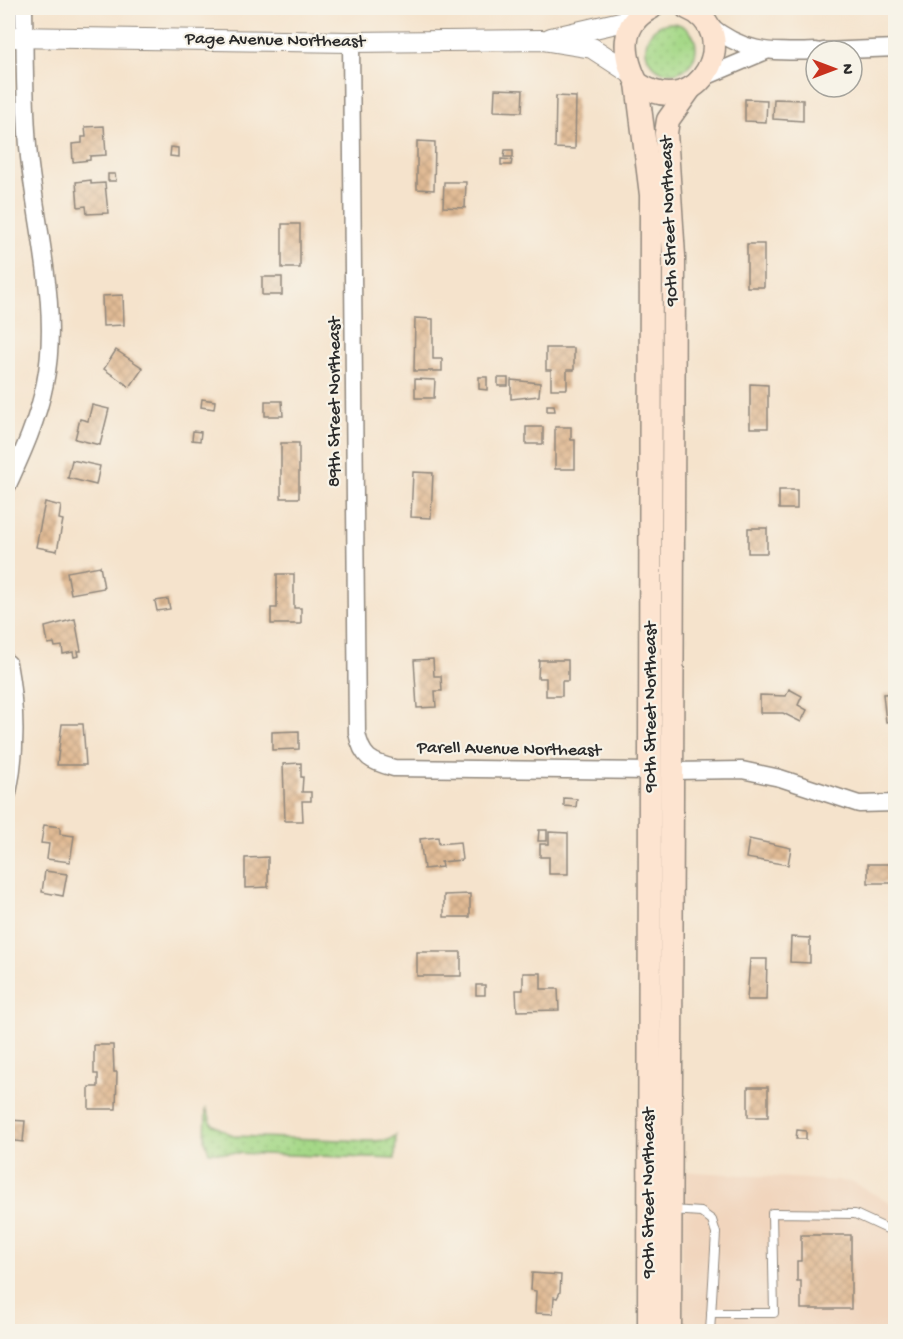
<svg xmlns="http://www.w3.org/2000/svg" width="903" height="1339" viewBox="0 0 903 1339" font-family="'Gochi Hand',sans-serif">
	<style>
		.built { fill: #f1d5bd }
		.grass { fill: url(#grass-dots); stroke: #688259; stroke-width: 1.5 }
		.building { fill: url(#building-cross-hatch) }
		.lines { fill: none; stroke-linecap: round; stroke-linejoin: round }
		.service-casing { stroke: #90877c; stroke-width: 10 }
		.minor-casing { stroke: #90877c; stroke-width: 19 }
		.tertiary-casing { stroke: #90877c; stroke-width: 22 }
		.secondary-casing { stroke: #90877c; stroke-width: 25 }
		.service { stroke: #fff; stroke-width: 8 }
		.minor { stroke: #fff; stroke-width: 16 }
		.tertiary { stroke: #fff; stroke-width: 20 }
		.secondary { stroke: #fde4d0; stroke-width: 22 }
		.labels { text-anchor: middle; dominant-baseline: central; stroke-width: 4.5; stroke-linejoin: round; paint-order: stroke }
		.street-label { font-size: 18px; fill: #2b2b2b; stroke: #f7f3e8 }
	</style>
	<defs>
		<pattern id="grass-dots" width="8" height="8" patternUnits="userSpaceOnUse" patternTransform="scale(1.5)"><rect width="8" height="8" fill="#a5d887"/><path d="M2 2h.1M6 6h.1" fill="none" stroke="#8eba75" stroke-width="1.8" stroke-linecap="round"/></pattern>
		<pattern id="building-cross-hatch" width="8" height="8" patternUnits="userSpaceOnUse" patternTransform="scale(1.5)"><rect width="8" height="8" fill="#e1bb95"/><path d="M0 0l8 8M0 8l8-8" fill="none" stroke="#c1a181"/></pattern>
	</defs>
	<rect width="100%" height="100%" fill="#f7f3e8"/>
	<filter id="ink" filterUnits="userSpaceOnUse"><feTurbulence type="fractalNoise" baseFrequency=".0167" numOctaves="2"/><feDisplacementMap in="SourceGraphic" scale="12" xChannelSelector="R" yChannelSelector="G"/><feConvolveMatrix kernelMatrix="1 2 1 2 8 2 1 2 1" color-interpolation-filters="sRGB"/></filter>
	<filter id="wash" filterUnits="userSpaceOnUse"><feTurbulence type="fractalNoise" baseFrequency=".008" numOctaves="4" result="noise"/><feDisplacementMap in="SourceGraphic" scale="24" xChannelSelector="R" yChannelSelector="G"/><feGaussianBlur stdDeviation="1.35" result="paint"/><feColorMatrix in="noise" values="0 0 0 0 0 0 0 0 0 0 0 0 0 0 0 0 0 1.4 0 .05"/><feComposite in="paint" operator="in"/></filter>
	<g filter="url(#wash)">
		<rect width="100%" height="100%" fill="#f5e3cc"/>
		<polygon class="built" points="681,1171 853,1182 895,1206 895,1331 682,1331"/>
		<g class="grass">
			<circle cx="671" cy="48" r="25"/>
			<polygon points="206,1108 212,1124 233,1136 371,1141 389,1140 396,1135 395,1159 209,1152 205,1141"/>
		</g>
		<g id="blocks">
			<g class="building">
				<polygon points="495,89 523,90 522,112 494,111"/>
				<polygon points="556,96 576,97 575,149 555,148"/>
				<polygon points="745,99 767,100 766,122 745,121"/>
				<polygon points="774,99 803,100 803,121 773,119"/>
				<polygon points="104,126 106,155 90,156 90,160 73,162 72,144 82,143 82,137 86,137 85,127"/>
				<polygon points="417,141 435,142 434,190 417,189"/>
				<polygon points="171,147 178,148 178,157 170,156"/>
				<polygon points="505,150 513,150 513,157 504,157"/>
				<polygon points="501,159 512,160 511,165 501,165"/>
				<polygon points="108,174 115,174 116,181 108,181"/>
				<polygon points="91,180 91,184 105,183 108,213 87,214 86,206 78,207 76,182"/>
				<polygon points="444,182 466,182 465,208 443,207"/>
				<rect x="282" y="224" width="18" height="44"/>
				<rect x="747" y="244" width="17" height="43"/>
				<rect x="262" y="277" width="20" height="18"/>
				<polygon points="123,295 124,325 103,326 102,296"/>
				<polygon points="415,318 433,319 433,359 442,359 442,371 414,371"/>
				<polygon points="546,348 574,348 574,370 567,370 567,389 551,389 551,370 546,370"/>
				<polygon points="116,350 143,368 130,387 104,369"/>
				<polygon points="479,377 487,377 487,390 479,389"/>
				<rect x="498" y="378" width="10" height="8"/>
				<polygon points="415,379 435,380 434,398 415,398"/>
				<polygon points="511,380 540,383 539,396 511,399"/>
				<polygon points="750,384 768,385 768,428 750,428"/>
				<polygon points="202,399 215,401 214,409 201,407"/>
				<polygon points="265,401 282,401 283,416 265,416"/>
				<polygon points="92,405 109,409 100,445 75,439 80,419 88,421"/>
				<polygon points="547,405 554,405 555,411 547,411"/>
				<rect x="526" y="427" width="17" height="17"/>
				<polygon points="555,427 571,427 571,440 575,440 575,469 555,469"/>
				<polygon points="193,431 201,432 200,441 192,440"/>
				<rect x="281" y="443" width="18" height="55"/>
				<polygon points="72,460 100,466 96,485 68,478"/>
				<polygon points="413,472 433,473 431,518 411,517"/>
				<rect x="779" y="490" width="18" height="19"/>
				<polygon points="45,502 61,506 59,519 63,520 57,551 36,547"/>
				<rect x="748" y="528" width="19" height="25"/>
				<polygon points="100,566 104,588 71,594 67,572"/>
				<polygon points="277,574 294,574 294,608 301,608 301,624 271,624 271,608 277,608"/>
				<polygon points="168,599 170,609 157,611 155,601"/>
				<polygon points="75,619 81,651 78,651 79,656 74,657 73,652 63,654 62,646 55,647 54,643 48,644 45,627"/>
				<polygon points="433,659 434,676 441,676 442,691 435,691 436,707 417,708 414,660"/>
				<polygon points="539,660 568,660 568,681 562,681 562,696 546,696 546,678 538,678"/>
				<polygon points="789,689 802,696 798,705 807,710 801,722 783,713 760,713 760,695 786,696"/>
				<polygon points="896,693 896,721 886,722 883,694"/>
				<polygon points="62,724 83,724 86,765 57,765"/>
				<polygon points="299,731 299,749 272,750 272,732"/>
				<polygon points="301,763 301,777 303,777 302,792 311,792 311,801 302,801 303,821 285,821 283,764"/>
				<polygon points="564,798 577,799 576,807 564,806"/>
				<polygon points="44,825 60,827 60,834 74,836 70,862 47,859 49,844 41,843"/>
				<polygon points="539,830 547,830 547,841 538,841"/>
				<polygon points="549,832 568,833 568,874 549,874 549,857 540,857 540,844 549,844"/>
				<polygon points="438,837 439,844 460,842 462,860 441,862 442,867 424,869 420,839"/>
				<polygon points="749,839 791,848 788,865 746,858"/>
				<polygon points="268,857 268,887 245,888 245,858"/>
				<rect x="868" y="864" width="27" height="19"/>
				<polygon points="45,871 67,874 63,896 42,892"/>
				<polygon points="470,894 470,917 444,917 444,895"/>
				<polygon points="791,937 810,938 810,963 790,962"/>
				<rect x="417" y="952" width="44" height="24"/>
				<polygon points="750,959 767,959 766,1000 747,1000"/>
				<polygon points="523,973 541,973 541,989 558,989 559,1010 517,1011 516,990 523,990"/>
				<rect x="476" y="985" width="9" height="10"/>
				<polygon points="94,1045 113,1045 114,1072 117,1072 116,1109 89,1109 89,1087 98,1087 98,1074 94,1074"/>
				<rect x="748" y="1087" width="20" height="30"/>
				<polygon points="8,1120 25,1121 23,1142 8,1140"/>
				<polygon points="797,1130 806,1131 806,1139 796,1139"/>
				<polygon points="801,1235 851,1235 851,1309 801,1309 801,1281 797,1281 797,1261 801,1261"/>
				<polygon points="532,1273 561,1275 560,1292 557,1298 554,1297 553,1314 535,1313 536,1291 531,1290"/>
			</g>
		</g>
	</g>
	<g filter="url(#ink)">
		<use href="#blocks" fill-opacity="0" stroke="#90877c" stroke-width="1.5"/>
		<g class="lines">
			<g class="service-casing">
				<g id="service">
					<polyline points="672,1210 701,1212 712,1220 716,1233 710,1332"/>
					<polyline points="711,1313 774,1313 772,1213 855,1214 896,1233"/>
				</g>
			</g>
			<g class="minor-casing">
				<g id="minor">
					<path d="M708,24C744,54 771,52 816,51"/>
					<path d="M351,42L357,733C362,758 371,762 394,768L651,771"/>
					<polyline points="823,51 896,48"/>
					<polyline points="705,77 764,52"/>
					<path d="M8,485C23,452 38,419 45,383C60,310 37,231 29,157C24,108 25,57 24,8"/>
					<path d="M8,663C16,706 17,751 8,793"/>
					<polyline points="673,771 742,770 780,778 859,804 896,803"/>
				</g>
			</g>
			<g class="tertiary-casing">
				<g id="tertiary">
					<polyline points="8,37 351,42 542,40 592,48 632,74"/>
					<polyline points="551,38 638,18"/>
				</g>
			</g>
			<g class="secondary-casing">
				<g id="secondary">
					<path d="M651,8C619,24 623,55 637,83C700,126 745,31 687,8"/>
					<polyline points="637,83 651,195 649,1332"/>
					<polyline points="670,1332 674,256 666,133 668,120 690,89"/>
				</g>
			</g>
			<use href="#service" class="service"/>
			<use href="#minor" class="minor"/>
			<use href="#tertiary" class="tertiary"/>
			<use href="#secondary" class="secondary"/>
		</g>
	</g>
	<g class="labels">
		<g class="street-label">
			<text transform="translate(275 41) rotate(1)">Page Avenue Northeast</text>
			<text transform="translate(670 221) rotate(-92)">90th Street Northeast</text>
			<text transform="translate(335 402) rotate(-90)">89th Street Northeast</text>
			<text transform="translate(651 707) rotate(-90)">90th Street Northeast</text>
			<text transform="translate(509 750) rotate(1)">Parell Avenue Northeast</text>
			<text transform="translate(649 1193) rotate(-90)">90th Street Northeast</text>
		</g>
	</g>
	<rect width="903" height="1339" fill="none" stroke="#f7f3e8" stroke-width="30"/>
	<g transform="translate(834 69) rotate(90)"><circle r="28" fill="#f7f3e8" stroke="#a5a39c" stroke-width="1.5"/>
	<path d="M0-4.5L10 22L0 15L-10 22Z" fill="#c8321e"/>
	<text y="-9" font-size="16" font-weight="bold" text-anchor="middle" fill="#2b2b2b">N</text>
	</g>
</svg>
